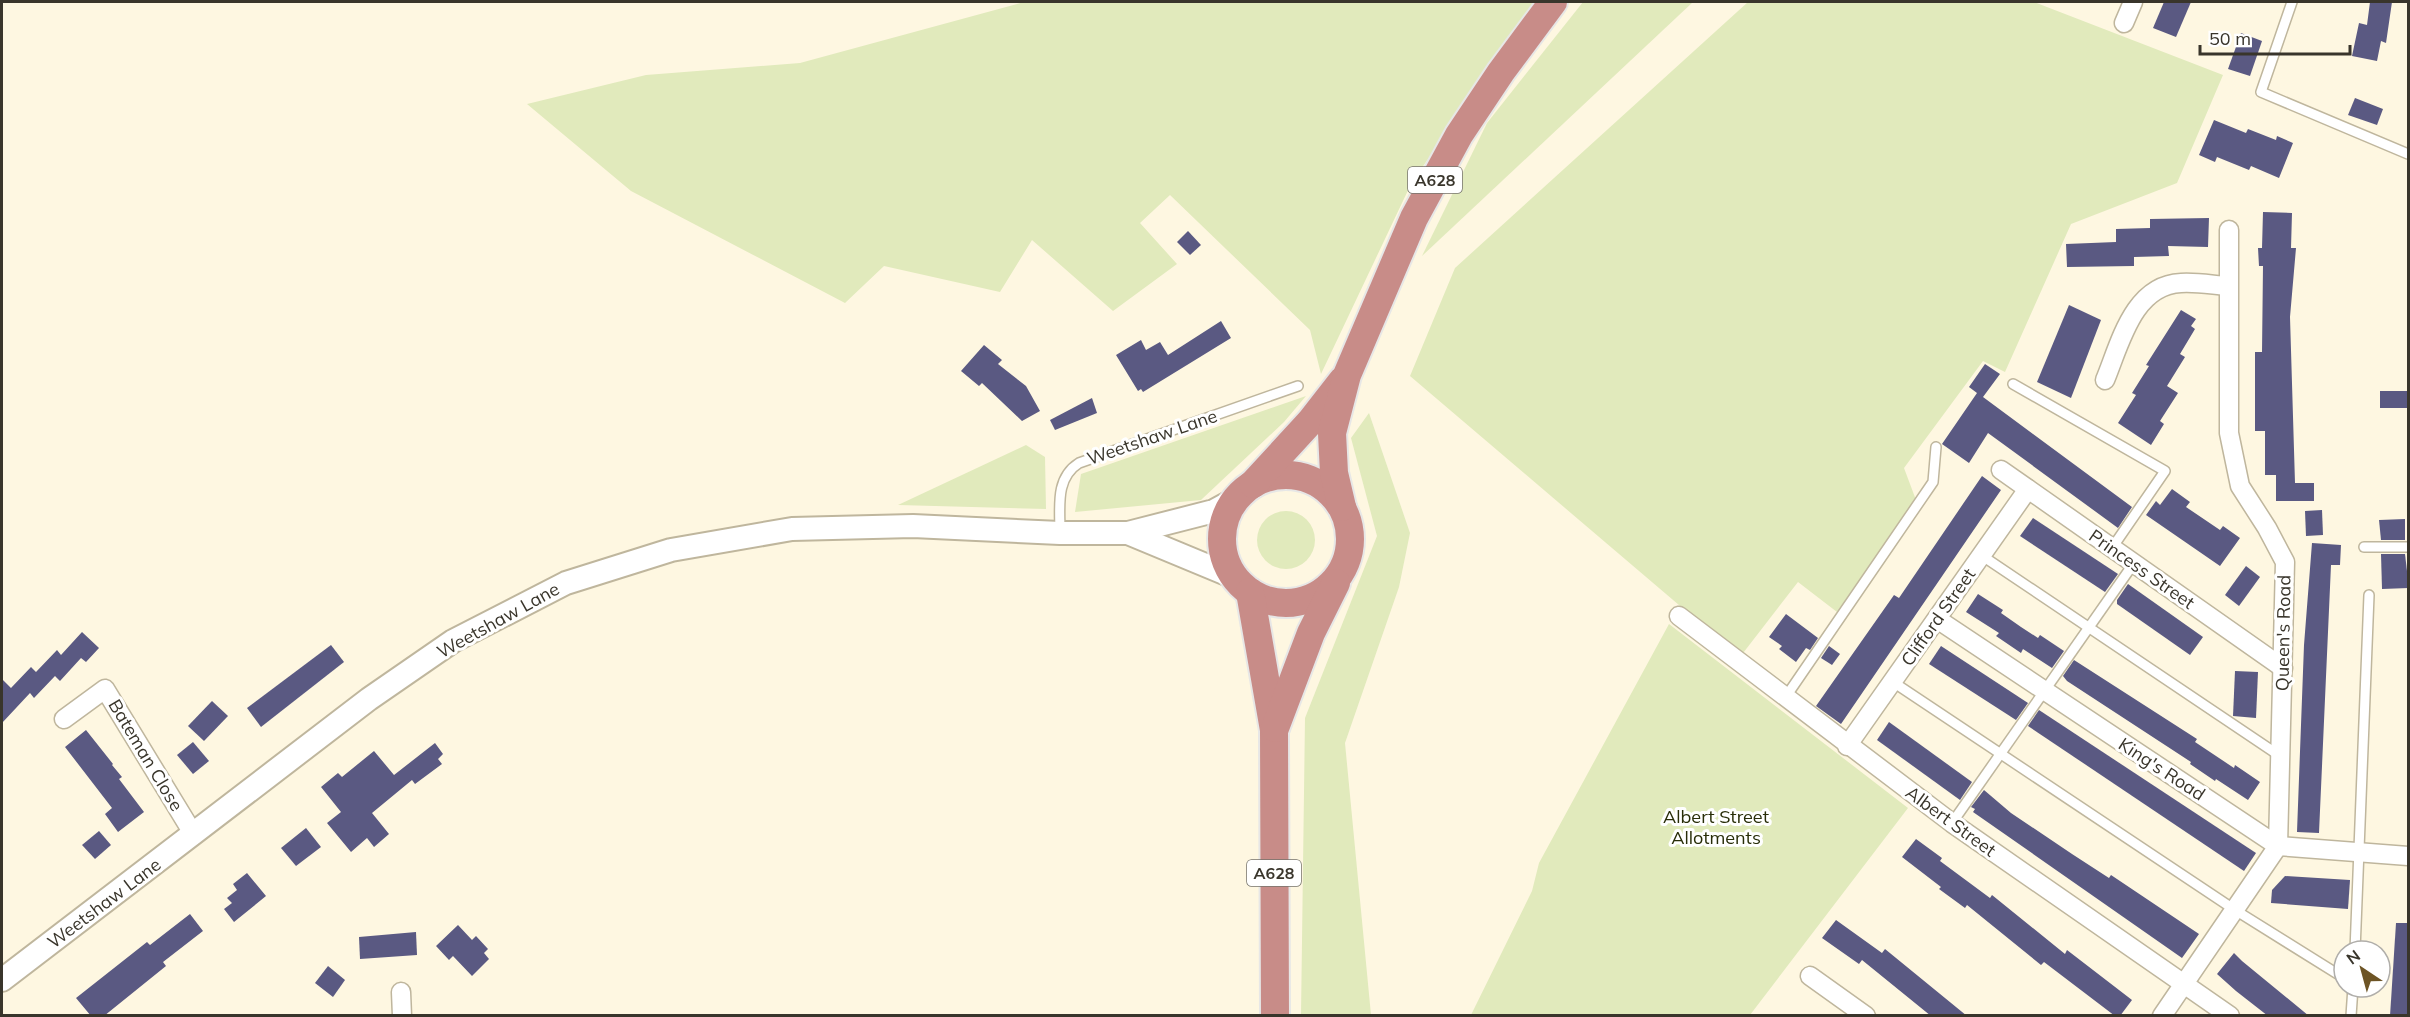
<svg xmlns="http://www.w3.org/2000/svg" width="2410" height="1017" viewBox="0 0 2410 1017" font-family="Mulish,sans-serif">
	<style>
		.green { fill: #e1eabc }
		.building { fill: #5a5982 }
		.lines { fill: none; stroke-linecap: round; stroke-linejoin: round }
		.service-casing { stroke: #bfb69d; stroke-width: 12 }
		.minor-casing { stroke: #bfb69d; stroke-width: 21 }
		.tertiary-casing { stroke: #bfb69d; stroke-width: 26 }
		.trunk-casing { stroke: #e7e7e6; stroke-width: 32 }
		.service { stroke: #fff; stroke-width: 9 }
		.minor { stroke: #fff; stroke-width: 18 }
		.tertiary { stroke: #fff; stroke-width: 22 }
		.trunk { stroke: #c88c88; stroke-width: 28 }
		.labels { text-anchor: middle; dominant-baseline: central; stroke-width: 6; stroke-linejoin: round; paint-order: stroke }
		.shield { fill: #fff; stroke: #74726b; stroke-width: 1.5 }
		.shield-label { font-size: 16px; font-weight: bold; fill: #39352b }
		.street-label { font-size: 18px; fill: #39352b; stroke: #fff }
		.park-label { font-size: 18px; fill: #282d08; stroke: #fff }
	</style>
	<rect width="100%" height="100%" fill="#fef7e1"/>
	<g class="green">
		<polygon points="1024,2 1535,2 1411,184 1321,374 1310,330 1170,195 1140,223 1177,264 1113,311 1032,240 1000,292 884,266 845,303 631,191 527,104 646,75 800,63"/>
		<polygon points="1583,2 1693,2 1422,256 1487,123"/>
		<polygon points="1748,2 2034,2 2223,75 2177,183 2071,224 2005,372 1983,361 1904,468 1916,500 1837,612 1798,582 1740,657 1410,376 1455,268"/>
		<polygon points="1306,396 1284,422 1201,500 1075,512 1081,474"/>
		<polygon points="1369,413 1410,533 1399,587 1345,743 1371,1015 1301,1015 1305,718 1377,536 1351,438"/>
		<polygon points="1026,445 1045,457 1046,509 898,505"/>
		<circle cx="1286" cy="540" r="29"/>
		<polygon points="1669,624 1908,808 1750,1015 1471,1015 1532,891 1539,863"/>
	</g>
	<g class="building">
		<polygon points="2164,2 2191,2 2176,37 2153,28"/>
		<polygon points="2370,2 2392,2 2386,43 2381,41 2377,61 2352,56 2359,23 2367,25"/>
		<polygon points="2241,33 2262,41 2250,76 2228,69"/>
		<polygon points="2355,98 2383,109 2377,125 2348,115"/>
		<polygon points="2214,120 2246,133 2248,129 2276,140 2277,136 2293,143 2279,178 2251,166 2249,170 2217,157 2215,162 2199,155"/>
		<polygon points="2263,212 2292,213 2291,248 2296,248 2290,317 2295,483 2314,483 2314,501 2276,501 2276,475 2265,475 2265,431 2255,431 2255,352 2262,352 2263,266 2259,266 2258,248 2262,248"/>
		<polygon points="2209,218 2208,247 2168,246 2169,256 2134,257 2134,266 2067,267 2066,244 2116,242 2116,229 2150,228 2150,219"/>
		<polygon points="1188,231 1201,245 1190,255 1177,242"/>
		<polygon points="2069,305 2101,320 2071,398 2037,382"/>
		<polygon points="2181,310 2196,319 2191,326 2195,329 2180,354 2185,357 2167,386 2178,393 2160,421 2164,424 2151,445 2118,423 2136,395 2132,393 2149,366 2146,365"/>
		<polygon points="1221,321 1231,338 1143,392 1141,389 1138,391 1116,355 1141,340 1146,350 1160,342 1168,355"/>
		<polygon points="984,345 1002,360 998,364 1026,386 1040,411 1022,421 982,383 979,386 961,371"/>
		<polygon points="1985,364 2000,374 1983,397 2132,507 2118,528 1988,433 1969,463 1942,444 1977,393 1969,387"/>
		<rect x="2380" y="391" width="29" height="17"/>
		<polygon points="1092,398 1097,413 1055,430 1050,420"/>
		<polygon points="1982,476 2001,490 1841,724 1816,706 1894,595 1899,598"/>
		<polygon points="2172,489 2190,502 2186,507 2220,530 2223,526 2240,538 2220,566 2146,515 2156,501 2160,505"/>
		<polygon points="2322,510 2323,535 2306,536 2305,511"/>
		<polygon points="2033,518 2118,574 2105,592 2020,536"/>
		<polygon points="2405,519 2405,540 2381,540 2379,520"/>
		<polygon points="2312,543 2341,545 2340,565 2331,565 2319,833 2297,832 2304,645"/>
		<polygon points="2381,554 2405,554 2409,588 2382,589"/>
		<polygon points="2246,566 2260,577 2239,606 2225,595"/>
		<polygon points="2128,584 2203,637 2190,655 2117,604 2117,600"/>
		<polygon points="1978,594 2003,610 2001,613 2021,627 2038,638 2040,635 2064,651 2052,668 2023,649 2021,653 1996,636 1999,633 1966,612"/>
		<polygon points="1786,614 1818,638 1810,650 1806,648 1796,662 1779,649 1782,646 1769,637"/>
		<polygon points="82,632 99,648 86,662 81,658 60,681 55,676 34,698 30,693 2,723 2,679 11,688 31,667 36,672 57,650 61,655"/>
		<polygon points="331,645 344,662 261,727 247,708"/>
		<polygon points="1829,646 1840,654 1832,665 1821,658"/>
		<polygon points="1941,646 2028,703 2016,720 1929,664"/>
		<polygon points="2074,660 2197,739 2195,742 2234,768 2235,765 2260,782 2248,800 2216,779 2215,781 2190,764 2191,762 2067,681 2063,676"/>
		<polygon points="2235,671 2258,672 2256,718 2233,716"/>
		<polygon points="212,701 228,716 204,741 188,726"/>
		<polygon points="2039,710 2256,853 2244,871 2028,726"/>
		<polygon points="1889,722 1972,782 1960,800 1877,740"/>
		<polygon points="86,730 113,764 112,765 122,777 119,779 144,812 118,832 105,814 112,808 65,747"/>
		<polygon points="193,742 209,761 193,774 177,755"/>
		<polygon points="435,743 443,754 438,759 442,764 415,784 412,780 372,813 389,834 374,847 367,838 351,852 327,823 341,812 321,787 338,773 342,777 374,751 394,775"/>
		<polygon points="1984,790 2011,813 2072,854 2109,878 2111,875 2199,934 2182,958 1973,812 1975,809 1971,807"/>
		<polygon points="306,828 321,847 296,866 281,848"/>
		<polygon points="99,831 111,845 95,859 82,845"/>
		<polygon points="1916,839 1942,858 1940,861 1990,898 1992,895 2065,954 2067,950 2132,1000 2120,1016 2115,1016 2044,962 2041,965 1967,905 1965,908 1939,889 1941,887 1902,857"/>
		<polygon points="247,873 266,896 234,922 224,909 232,903 227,898 237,890 233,884"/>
		<polygon points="2285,876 2350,880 2348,909 2271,903 2272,890"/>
		<polygon points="190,914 203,931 163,962 166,966 104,1016 91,1016 76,998 147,942 150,945"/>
		<polygon points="1836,920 1882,953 1885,949 1967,1016 1931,1016 1862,960 1859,964 1822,938"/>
		<polygon points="2396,923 2409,923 2409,1016 2390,1016"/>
		<polygon points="458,925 472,940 476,936 488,949 484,953 489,959 472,976 453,956 449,960 436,946"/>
		<polygon points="416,932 417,955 360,959 359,937"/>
		<polygon points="2234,953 2242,961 2309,1016 2268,1016 2236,991 2217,974"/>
		<polygon points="328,966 345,980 333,997 315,983"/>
	</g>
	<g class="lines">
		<g class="service-casing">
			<g id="service">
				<polyline points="2292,2 2261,92 2408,154"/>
				<polyline points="2013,384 2165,471 2112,548"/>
				<path d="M1060,533C1060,507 1055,478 1079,463L1298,386"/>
				<polyline points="2364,547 2408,547"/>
				<polyline points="1981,555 2280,756"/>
				<polyline points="1893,682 2235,910 2344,978"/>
				<polyline points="1785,698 1933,482 1936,447"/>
				<polyline points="1952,823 2134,563"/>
				<polyline points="2355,951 2369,595"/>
				<polyline points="2351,1016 2353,987"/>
			</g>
		</g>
		<g class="minor-casing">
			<g id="minor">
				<polyline points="2124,23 2133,2"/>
				<path d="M2105,380C2120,344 2133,285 2181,283C2197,282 2213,285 2228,286"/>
				<polyline points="2001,470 2283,668"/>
				<polyline points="1679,616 1952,823 2230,1016"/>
				<polyline points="1937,619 2278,846 2408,856"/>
				<polyline points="64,719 105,689 194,835"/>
				<polyline points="1847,746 2028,489"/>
				<polyline points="1810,976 1866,1016"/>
				<polyline points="401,992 402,1016"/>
				<polyline points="2162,1016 2278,846 2285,562 2267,528 2240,486 2229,433 2229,230"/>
			</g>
		</g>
		<g class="tertiary-casing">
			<g id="tertiary">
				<polyline points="1128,533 1234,577"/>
				<polyline points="2,980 369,699 453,641 566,583 671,550 792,529 913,526 1060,533 1128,533 1214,511 1236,499"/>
			</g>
		</g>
		<g class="trunk-casing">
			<g id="trunk">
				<circle cx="1286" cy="539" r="64"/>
				<polyline points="1253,484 1310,422 1342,381"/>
				<polyline points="1342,507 1334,473 1332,433 1347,375 1414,218 1459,135 1501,72 1553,2"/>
				<polyline points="1250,592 1274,730 1275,1016"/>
				<polyline points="1275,728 1311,633 1336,583"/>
			</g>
		</g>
		<use href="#service" class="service"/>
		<use href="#minor" class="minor"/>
		<use href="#tertiary" class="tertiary"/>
		<use href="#trunk" class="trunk"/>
	</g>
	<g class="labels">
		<g class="shield">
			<rect x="1408" y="167" width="54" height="26" rx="4.5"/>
			<rect x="1247" y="860" width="54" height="26" rx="4.5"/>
		</g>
		<g class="shield-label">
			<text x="1435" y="180">A628</text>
			<text x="1274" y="873">A628</text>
		</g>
		<g class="street-label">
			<text transform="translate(1152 437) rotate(-19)">Weetshaw Lane</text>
			<text transform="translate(2142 569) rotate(35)">Princess Street</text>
			<text transform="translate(1938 617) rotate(-55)">Clifford Street</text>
			<text transform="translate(498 620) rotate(-29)">Weetshaw Lane</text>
			<text transform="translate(2283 633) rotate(-89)">Queen's Road</text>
			<text transform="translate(146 755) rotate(59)">Bateman Close</text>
			<text transform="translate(2162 769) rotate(33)">King's Road</text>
			<text transform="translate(1951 821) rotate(36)">Albert Street</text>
			<text transform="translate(104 903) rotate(-37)">Weetshaw Lane</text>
		</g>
		<g class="park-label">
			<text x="1716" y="816">Albert Street<tspan x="1716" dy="21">Allotments</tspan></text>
		</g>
	</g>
	<rect width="2410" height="1017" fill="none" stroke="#39352b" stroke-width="6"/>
	<g transform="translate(2362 969) rotate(324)"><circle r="28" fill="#ffffff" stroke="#b0aeaa" stroke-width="1.5"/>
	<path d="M0-4.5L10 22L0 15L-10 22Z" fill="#6d5425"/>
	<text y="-9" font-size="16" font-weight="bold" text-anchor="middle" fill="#39352b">N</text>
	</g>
	<path d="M2200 45v9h150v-9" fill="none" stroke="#39352b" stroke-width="3"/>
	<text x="2209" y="45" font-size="18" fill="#39352b" stroke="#ffffff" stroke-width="4.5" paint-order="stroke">50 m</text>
</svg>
